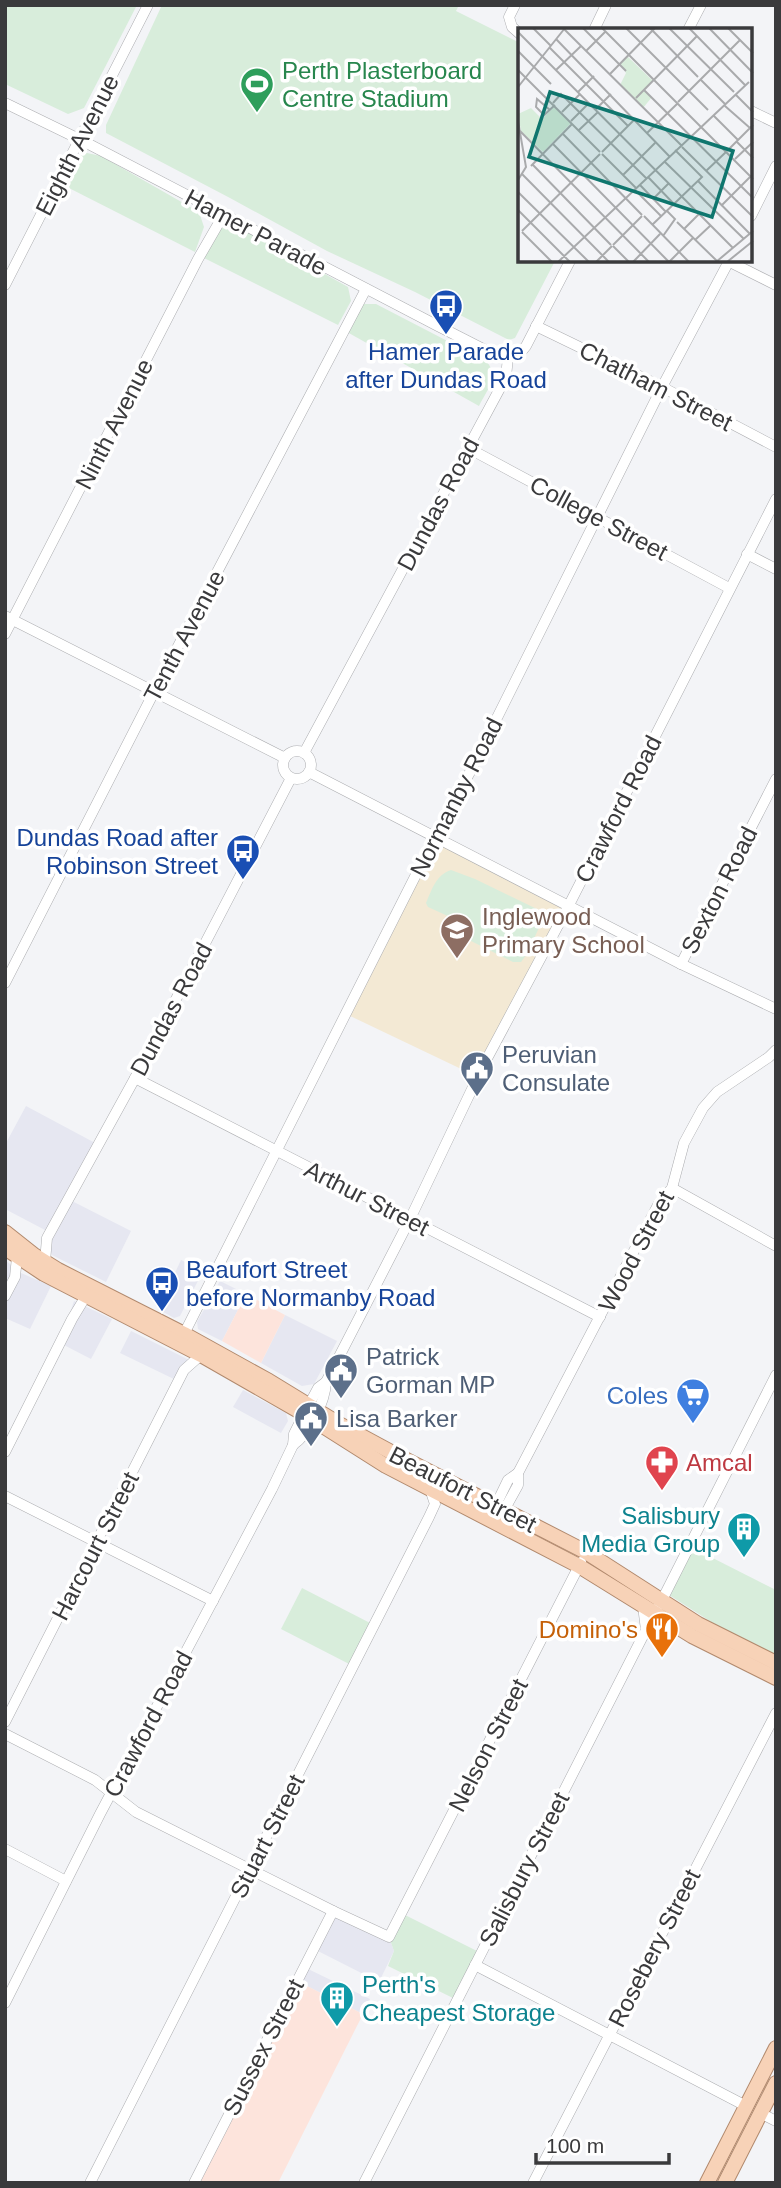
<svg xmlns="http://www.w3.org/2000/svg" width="781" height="2188" viewBox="0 0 781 2188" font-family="Helvetica,sans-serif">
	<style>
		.built { fill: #e6e7f1 }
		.industrial { fill: #fde4dc }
		.education { fill: #f3e9d4 }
		.green { fill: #d8eddb }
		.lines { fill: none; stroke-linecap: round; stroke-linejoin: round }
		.street-casing { stroke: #acadb0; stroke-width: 11 }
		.primary-casing { stroke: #b1896d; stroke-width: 16 }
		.street { stroke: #fff; stroke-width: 10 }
		.primary { stroke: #f7d2b7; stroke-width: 14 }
		.labels { text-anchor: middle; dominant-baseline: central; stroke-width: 7; stroke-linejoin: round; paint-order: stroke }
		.leisure-label { font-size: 24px; fill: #27864d; stroke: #fff; text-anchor: start }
		.street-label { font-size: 24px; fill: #3a3a3c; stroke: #fff }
		.transit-label { font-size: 24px; fill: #164399; stroke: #fff }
		.education-label { font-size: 24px; fill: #785e54; stroke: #fff; text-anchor: start }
		.service-label { font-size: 24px; fill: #4e5e75; stroke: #fff; text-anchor: start }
		.shop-label { font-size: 24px; fill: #366cbe; stroke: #fff; text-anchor: end }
		.health-label { font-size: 24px; fill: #be3a42; stroke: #fff; text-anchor: start }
		.culture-label { font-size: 24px; fill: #0d838f; stroke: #fff; text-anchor: end }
		.food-label { font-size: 24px; fill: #c56008; stroke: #fff; text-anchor: end }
		.inset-road { fill: none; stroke: #a9aaac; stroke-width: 2 }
		.view { fill: #0f766e; fill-opacity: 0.15; stroke: #0f766e; stroke-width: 3.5 }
		.inset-edge { fill: none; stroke: #3a3a3c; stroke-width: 3.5 }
	</style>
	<rect width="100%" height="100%" fill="#f3f4f7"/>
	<g class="built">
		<polygon points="26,1106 97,1144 68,1199 131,1231 106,1282 52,1255 45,1230 5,1209 5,1145"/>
		<polygon points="5,1260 21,1273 51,1286 30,1329 5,1318"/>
		<polygon points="181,1260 203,1271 180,1316 174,1318 158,1309"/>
		<polygon points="220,1281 246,1294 222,1341 198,1329 197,1322"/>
		<polygon points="74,1301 112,1319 91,1359 60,1343"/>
		<polygon points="285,1315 337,1341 314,1384 302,1386 261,1363"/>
		<polygon points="131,1331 193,1362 178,1381 120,1353"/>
		<polygon points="243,1390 286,1413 288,1421 281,1433 233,1407"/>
		<polygon points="333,1911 389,1937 394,1951 379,1982 314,1949"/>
		<polygon points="304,1967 370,1999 363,2014 297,1981"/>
	</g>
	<g class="industrial">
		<polygon points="246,1294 285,1315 261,1363 222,1341"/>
		<polygon points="297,1981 363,2014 278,2183 194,2183"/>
	</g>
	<polygon class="education" points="438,838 569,905 478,1077 346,1014"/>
	<g class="green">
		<polygon points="5,5 137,5 84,108 68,114 5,84"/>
		<polygon points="162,5 459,5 456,11 520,43 520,261 555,261 515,338 509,340 503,337 415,292 327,251 230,198 106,133 106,125"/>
		<polygon points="87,153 101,156 199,212 204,227 195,252 61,184 77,157"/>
		<polygon points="232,222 348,287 351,301 338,325 204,258 222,226"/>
		<path d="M363,304H376L486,361C500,376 487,390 479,406L347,332Z"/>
		<path d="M451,870L475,879L539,910L543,916L542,921L527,954L521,962H513L467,939L453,929L450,917L428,907L426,903C432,889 436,875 451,870Z"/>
		<polygon points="689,1546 776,1590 776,1655 727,1632 666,1593"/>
		<polygon points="302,1588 374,1625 353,1666 281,1629"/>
		<polygon points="401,1913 481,1953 457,2000 388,1966 394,1951 389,1937"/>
	</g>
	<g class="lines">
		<g class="street-casing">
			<g id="street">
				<polyline points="515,5 509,17 512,27 520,34"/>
				<polyline points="594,30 606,5"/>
				<polyline points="688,30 701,5"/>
				<polyline points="5,103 81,140 438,326 495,355 508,357"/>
				<polyline points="751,111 776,123"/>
				<polyline points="751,216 776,166"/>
				<polyline points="728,261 776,285"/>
				<polyline points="5,285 148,5"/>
				<polyline points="536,326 662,387 776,447"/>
				<polyline points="508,357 521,352 526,346 570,261"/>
				<polyline points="468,448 729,588"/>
				<polyline points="747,554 776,569"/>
				<polyline points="5,616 285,758"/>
				<polyline points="5,634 198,259 224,214"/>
				<circle cx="297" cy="765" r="14"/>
				<polyline points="304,753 506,377 508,357"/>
				<polyline points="309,772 681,964 776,1009"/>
				<polyline points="681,964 776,779"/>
				<polyline points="5,983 154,692 366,289"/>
				<polyline points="135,1078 600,1317"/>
				<polyline points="672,1188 776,1246"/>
				<polyline points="45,1262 47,1238 135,1078 291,778"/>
				<polyline points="5,1296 15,1277 17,1257"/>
				<polyline points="184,1334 435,837 469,774 662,387 729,261"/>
				<path d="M293,1445C310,1433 325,1402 326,1382"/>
				<polyline points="5,1452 72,1319 89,1291"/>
				<polyline points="5,1496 213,1601"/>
				<polyline points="494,1509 508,1480 518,1473"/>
				<polyline points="502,1514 518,1485 518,1473 659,1203 672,1188 684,1143 703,1108 717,1092 769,1057 776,1050"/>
				<polyline points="659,1606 776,1375"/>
				<polyline points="5,1722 184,1370 201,1355"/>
				<polyline points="5,1734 95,1780 136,1812 333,1911 389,1937 581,1562"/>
				<polyline points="5,1849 66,1881"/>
				<polyline points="475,1965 746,2106"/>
				<polyline points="5,2003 100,1814 272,1489 293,1445 294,1434 304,1414 318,1388 326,1382 410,1219 483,1066 569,905 776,499"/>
				<polyline points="760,2113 776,2121"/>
				<polyline points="90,2183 429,1517 435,1504 430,1489"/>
				<polyline points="194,2183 333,1911"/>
				<polyline points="364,2183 646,1630 643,1606"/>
				<polyline points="533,2183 776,1713"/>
			</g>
		</g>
		<g class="primary-casing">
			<g id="primary">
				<polyline points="5,1232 34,1255 58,1270 184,1334 269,1381 341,1425 391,1452 586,1552 698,1624 776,1663"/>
				<polyline points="5,1248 44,1274 201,1355 304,1414 386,1466 579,1566 692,1636 776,1678"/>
				<polyline points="707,2183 776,2048"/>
				<polyline points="725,2183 776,2083"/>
			</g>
		</g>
		<use href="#street" class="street"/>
		<use href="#primary" class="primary"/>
	</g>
	<defs>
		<g id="stadium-pin" transform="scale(1.75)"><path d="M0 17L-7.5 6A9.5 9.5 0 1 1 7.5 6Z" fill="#2e9e5b" stroke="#fff"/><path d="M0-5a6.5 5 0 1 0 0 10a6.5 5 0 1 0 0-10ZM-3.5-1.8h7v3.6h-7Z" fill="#fff"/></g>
		<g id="bus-pin" transform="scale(1.75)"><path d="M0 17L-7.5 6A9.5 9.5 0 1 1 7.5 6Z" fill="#1a4fb4" stroke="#fff"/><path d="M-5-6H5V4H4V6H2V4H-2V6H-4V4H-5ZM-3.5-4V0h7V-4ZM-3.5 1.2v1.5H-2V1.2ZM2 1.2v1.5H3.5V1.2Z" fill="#fff"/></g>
		<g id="school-pin" transform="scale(1.75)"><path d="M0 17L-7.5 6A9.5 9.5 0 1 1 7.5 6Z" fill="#8d6e63" stroke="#fff"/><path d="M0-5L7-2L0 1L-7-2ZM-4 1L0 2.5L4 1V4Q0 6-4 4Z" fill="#fff"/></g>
		<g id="civic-pin" transform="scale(1.75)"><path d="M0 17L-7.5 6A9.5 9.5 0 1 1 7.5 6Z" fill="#5c6f8a" stroke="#fff"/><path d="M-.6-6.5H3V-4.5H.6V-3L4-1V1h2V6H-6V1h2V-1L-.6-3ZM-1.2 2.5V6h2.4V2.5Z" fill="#fff"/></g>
		<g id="supermarket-pin" transform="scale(1.75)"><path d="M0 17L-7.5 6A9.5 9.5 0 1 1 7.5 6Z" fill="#3f7fe0" stroke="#fff"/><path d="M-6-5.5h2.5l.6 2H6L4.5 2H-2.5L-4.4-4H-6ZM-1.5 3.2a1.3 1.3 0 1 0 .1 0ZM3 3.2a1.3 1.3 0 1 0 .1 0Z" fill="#fff"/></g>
		<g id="pharmacy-pin" transform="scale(1.75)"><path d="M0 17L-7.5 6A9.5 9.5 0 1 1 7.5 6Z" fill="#e0444e" stroke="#fff"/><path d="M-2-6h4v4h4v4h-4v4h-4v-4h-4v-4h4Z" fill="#fff"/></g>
		<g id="building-pin" transform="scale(1.75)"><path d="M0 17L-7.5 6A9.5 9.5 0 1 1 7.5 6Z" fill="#0f9aa8" stroke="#fff"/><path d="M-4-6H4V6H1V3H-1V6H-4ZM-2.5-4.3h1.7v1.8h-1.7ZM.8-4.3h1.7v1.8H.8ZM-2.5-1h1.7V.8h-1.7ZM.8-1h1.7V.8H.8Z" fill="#fff"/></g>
		<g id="restaurant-pin" transform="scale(1.75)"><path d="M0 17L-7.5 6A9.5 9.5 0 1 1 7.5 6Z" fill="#e8710a" stroke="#fff"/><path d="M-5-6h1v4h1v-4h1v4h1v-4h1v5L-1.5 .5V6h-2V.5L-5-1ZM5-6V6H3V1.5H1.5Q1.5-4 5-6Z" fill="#fff"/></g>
	</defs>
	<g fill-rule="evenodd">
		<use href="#stadium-pin" x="257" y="84"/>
		<use href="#bus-pin" x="446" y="306"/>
		<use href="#bus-pin" x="243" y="851"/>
		<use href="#school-pin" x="457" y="930"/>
		<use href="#civic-pin" x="477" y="1068"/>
		<use href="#bus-pin" x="162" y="1283"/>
		<use href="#civic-pin" x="341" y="1370"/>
		<use href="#supermarket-pin" x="693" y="1395"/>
		<use href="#civic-pin" x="311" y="1418"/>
		<use href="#pharmacy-pin" x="662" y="1462"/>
		<use href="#building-pin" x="744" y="1529"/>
		<use href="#restaurant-pin" x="662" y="1629"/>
		<use href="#building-pin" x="337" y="1998"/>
	</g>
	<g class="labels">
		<g class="leisure-label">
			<text x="282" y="70">Perth Plasterboard<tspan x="282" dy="28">Centre Stadium</tspan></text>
		</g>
		<g class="street-label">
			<text transform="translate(77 145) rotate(-63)">Eighth Avenue</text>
			<text transform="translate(256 232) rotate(28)">Hamer Parade</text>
			<text transform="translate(656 386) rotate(27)">Chatham Street</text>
			<text transform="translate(114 424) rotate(-63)">Ninth Avenue</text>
			<text transform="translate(438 504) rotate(-62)">Dundas Road</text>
			<text transform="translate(599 518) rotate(28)">College Street</text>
			<text transform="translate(184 636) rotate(-62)">Tenth Avenue</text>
			<text transform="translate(456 797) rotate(-63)">Normanby Road</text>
			<text transform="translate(618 809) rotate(-63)">Crawford Road</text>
			<text transform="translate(719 890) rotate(-63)">Sexton Road</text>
			<text transform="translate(171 1009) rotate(-62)">Dundas Road</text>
			<text transform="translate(367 1198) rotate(27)">Arthur Street</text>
			<text transform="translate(636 1251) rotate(-62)">Wood Street</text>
			<text transform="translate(463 1489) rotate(27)">Beaufort Street</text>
			<text transform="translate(95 1546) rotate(-63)">Harcourt Street</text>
			<text transform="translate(148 1724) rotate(-62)">Crawford Road</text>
			<text transform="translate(488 1745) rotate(-63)">Nelson Street</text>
			<text transform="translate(267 1836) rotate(-63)">Stuart Street</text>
			<text transform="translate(524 1869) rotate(-63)">Salisbury Street</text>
			<text transform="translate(654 1948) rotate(-63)">Rosebery Street</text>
			<text transform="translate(263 2047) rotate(-63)">Sussex Street</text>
		</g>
		<g class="transit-label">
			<text x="446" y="351">Hamer Parade<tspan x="446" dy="28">after Dundas Road</tspan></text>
			<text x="218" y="837" text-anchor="end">Dundas Road after<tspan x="218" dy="28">Robinson Street</tspan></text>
			<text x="186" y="1269" text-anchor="start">Beaufort Street<tspan x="186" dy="28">before Normanby Road</tspan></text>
		</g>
		<g class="education-label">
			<text x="482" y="916">Inglewood<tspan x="482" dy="28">Primary School</tspan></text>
		</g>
		<g class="service-label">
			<text x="502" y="1054">Peruvian<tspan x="502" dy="28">Consulate</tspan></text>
			<text x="366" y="1356">Patrick<tspan x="366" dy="28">Gorman MP</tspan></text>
			<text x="336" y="1418">Lisa Barker</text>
		</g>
		<g class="shop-label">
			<text x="668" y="1395">Coles</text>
		</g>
		<g class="health-label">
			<text x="686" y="1462">Amcal</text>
		</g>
		<g class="culture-label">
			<text x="720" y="1515">Salisbury<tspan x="720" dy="28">Media Group</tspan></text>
			<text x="362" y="1984" text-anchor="start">Perth's<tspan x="362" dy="28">Cheapest Storage</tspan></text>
		</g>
		<g class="food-label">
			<text x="638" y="1629">Domino's</text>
		</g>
	</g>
	<g transform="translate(518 28)">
		<rect width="234" height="234" fill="#f3f4f7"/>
		<path d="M109,28L135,53L127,62L134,69L125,80L102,57L108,45L102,36ZM36,79L53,95L25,124L3,103L0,86L13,80L24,91Z" fill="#d8eddb"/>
		<path class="inset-road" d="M15,0L33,18M65,0L108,43M84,0L235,151M108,0L190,82M132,0L180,49M151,0L216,64M171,0L227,57M191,0L235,45M210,0L235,25M46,1L164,118M0,4L215,220M38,11L152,129M31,19L110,98M0,23L33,56M68,23L87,4M0,42L82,124M38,42L63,18M92,46L137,0M183,52L207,76M0,59L47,0M126,62L235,170M60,64L76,48M218,67L235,84M118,70L179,8M160,74L222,12M35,75L43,66L128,150M207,78L232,100M32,82L19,71L18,79L26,87L37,77M77,82L93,66M44,84L62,66M195,87L220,112M0,93L8,139L0,152M53,93L71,75M61,102L80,84M2,103L131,234M129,105L159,76M45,106L124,187M218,113L235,130M35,116L151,234M164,119L235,189M209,123L235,97M84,124L117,91M84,126L118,160M217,131L235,114M147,134L226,211M15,137L93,217M13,138L54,96M188,143L208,124M4,146L91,234M105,147L137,115M130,149L156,176M180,153L232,206M122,157L148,184M117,162L143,188M0,164L71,234M135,171L151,155M203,178L234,147M0,182L52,234M126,188L171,234M159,194L199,233M134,197L184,149L157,122M166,201L181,186M4,203L82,126M4,204L34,234M145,208L157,191L149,183M177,212L193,197M95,217L124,188M95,218L111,234M40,234L231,54M78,234L94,218M115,234L142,206M151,234L175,210M198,234L235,203M209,234L235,213"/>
		<path class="view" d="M32,64L215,123L194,189L11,129Z"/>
		<rect width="234" height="234" class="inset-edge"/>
	</g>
	<rect width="781" height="2188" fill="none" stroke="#3a3a3c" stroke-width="14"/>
	<path d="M536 2153v10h133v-10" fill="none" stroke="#3a3a3c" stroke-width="3.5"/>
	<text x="546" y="2153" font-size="21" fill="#3a3a3c" stroke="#ffffff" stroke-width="5" paint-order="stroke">100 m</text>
</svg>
